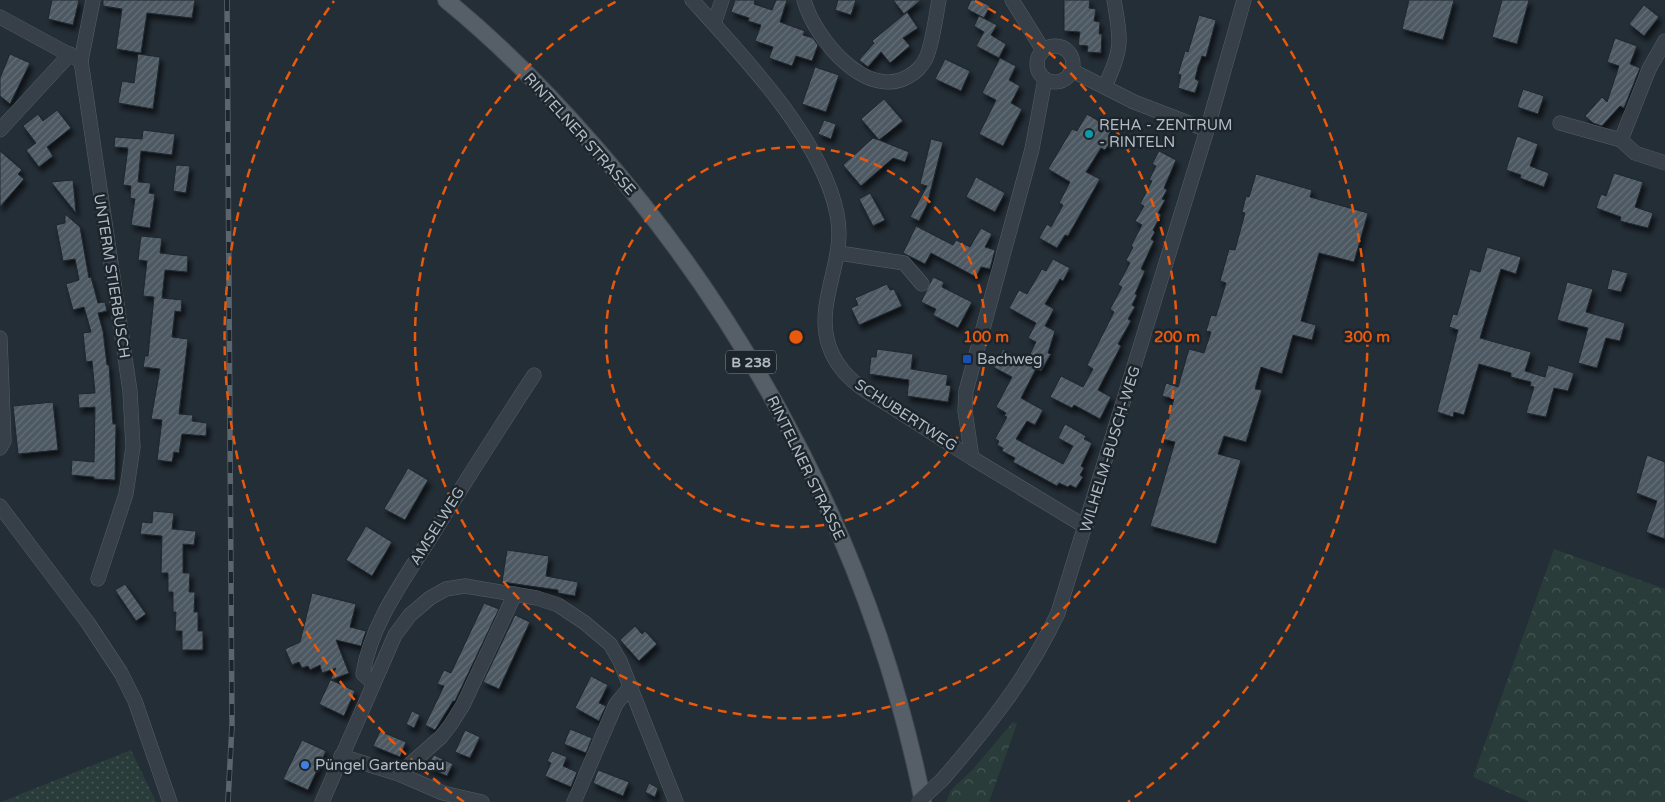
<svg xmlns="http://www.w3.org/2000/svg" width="1665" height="802" viewBox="0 0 1665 802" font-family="'Varela Round',sans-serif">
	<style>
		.grass { fill: url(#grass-dots) }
		.forest { fill: url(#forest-crowns) }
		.building { fill: url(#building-hatch); stroke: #1f272e; filter: url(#shadow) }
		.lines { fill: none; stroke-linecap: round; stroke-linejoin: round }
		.minor-casing { stroke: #555e65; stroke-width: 15 }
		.major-casing { stroke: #414951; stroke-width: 18 }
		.minor { stroke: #374048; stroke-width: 14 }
		.major { stroke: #565f68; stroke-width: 16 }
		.rail-casing { stroke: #5a656e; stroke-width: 5.5 }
		.rail { stroke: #1d252c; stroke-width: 4; stroke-dasharray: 11; stroke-linecap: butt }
		.minor-bridge-casing { stroke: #555e65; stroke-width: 15; stroke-linecap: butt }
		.minor-bridge { stroke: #374048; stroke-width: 14 }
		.ring { fill: none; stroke: #e8590c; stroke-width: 2.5; stroke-dasharray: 9 6 }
		.culture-dot { fill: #0f9aa8; stroke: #1d252c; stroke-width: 2 }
		.transit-dot { fill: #1a4fb4; stroke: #1d252c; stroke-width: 2 }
		.shop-dot { fill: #3f7fe0; stroke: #1d252c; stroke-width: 2 }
		.labels { text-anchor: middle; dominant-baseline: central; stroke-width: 5; stroke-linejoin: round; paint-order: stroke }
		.shield { fill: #1d252c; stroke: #858e96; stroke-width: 1 }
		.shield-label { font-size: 14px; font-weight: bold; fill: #b2bbc4 }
		.poi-label { font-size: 15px; fill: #b2bbc4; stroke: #1d252c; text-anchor: start }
		.street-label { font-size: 15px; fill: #b2bbc4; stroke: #1d252c }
		.centre { fill: #e8590c; stroke: #1d252c; stroke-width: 2.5 }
		.ring-label { font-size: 15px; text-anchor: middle; font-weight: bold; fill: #e8590c; stroke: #1d252c; stroke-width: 5; stroke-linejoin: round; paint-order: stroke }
	</style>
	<defs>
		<pattern id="grass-dots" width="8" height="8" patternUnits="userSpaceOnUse" patternTransform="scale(1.25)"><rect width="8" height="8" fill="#293c3a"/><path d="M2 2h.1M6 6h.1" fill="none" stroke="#465655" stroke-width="1.8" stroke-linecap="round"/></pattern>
		<pattern id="forest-crowns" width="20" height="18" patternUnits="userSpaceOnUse" patternTransform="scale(1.25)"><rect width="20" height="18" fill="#293c3a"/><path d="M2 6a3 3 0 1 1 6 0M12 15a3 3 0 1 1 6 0" fill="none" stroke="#465655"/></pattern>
		<pattern id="building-hatch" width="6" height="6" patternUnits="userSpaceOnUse" patternTransform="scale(1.25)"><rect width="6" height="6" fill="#4d5962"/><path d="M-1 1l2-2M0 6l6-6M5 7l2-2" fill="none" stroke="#646f77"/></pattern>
		<filter id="shadow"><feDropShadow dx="3" dy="5" stdDeviation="2.5" flood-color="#0009"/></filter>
	</defs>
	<rect width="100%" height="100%" fill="#242e37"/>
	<polygon class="grass" points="131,750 156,802 1,802"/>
	<g class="forest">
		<polygon points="1554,549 1665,589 1665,802 1530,802 1473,777"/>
		<polygon points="1013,722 1017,724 989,802 946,802 951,790 973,769"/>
	</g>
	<g class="building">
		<polygon points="52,0 79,0 73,25 48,19"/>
		<polygon points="103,0 195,0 192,18 147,13 141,53 116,49 122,9 103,6"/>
		<polygon points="735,0 755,0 754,4 772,10 776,0 787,0 780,22 805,31 803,35 813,38 818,45 812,61 796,56 792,66 769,58 773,47 755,41 761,25 748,21 749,18 731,12"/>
		<polygon points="838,0 856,0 851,15 835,10"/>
		<polygon points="893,0 921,0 904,14"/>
		<polygon points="971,0 978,0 990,6 984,18 967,9"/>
		<polygon points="1064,0 1090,0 1089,8 1096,9 1094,21 1100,22 1099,34 1102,34 1101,53 1087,52 1088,46 1078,45 1080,32 1064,31"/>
		<polygon points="1409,0 1454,0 1443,40 1402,29"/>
		<polygon points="1502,0 1529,0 1517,44 1492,37"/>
		<polygon points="1644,5 1659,17 1644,36 1629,24"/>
		<polygon points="907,12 918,28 903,38 910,46 890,63 881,52 868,67 859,60 874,43 872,41"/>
		<polygon points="1199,15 1216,20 1206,57 1202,56 1198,67 1195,79 1199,81 1195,93 1178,88 1181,75 1178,74 1185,51 1188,52"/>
		<polygon points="979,16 997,25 991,35 1006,44 999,58 976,46 984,32 974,26"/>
		<polygon points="1615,38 1637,46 1630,64 1640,68 1624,108 1620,106 1602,126 1593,123 1585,116 1602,97 1607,102 1619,66 1607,62"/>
		<polygon points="10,54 30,63 10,104 0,96 0,78"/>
		<polygon points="138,54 160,57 153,109 118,103 122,81 134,83"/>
		<polygon points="1000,58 1016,66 1009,80 1020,86 1011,103 1022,109 1003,146 979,134 996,100 982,93"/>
		<polygon points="945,59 970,71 961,91 935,79"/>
		<polygon points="815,67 839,75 826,112 802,104"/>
		<polygon points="1523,89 1544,96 1538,114 1517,107"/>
		<polygon points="884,99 903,121 879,140 909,152 905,162 893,158 861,186 843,165 873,138 879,140 861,119"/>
		<polygon points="57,110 71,128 47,147 53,156 39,167 26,150 36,143 23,126 38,114 43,121"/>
		<polygon points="1087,114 1112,129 1108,137 1112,140 1105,150 1101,148 1086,172 1100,179 1068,236 1065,235 1057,248 1039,238 1047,224 1051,227 1063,205 1059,203 1070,182 1048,169 1072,129 1077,131"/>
		<polygon points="824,120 836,124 831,139 818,134"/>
		<polygon points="143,130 175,134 172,155 141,151 138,182 151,183 149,193 155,194 150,228 131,225 135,199 130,198 131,186 123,185 128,148 114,147 115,137 142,139"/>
		<polygon points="1517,136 1538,144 1530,166 1549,173 1544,187 1520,178 1521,175 1506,170"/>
		<polygon points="931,139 943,142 927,205 919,221 910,217 927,186 920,184"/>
		<polygon points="0,151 22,170 18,174 24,179 0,207"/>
		<polygon points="1159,151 1176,160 1164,188 1167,190 1162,199 1165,200 1158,213 1161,215 1153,230 1155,232 1151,239 1154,241 1141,269 1145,271 1135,294 1137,295 1132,305 1135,307 1128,319 1131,321 1118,344 1121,346 1098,390 1111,397 1100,419 1074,405 1072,408 1050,397 1061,376 1083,387 1093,369 1087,365 1114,312 1110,309 1122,287 1118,285 1130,263 1126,260 1133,247 1131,246 1142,225 1135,221 1144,206 1140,204 1152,181 1149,180 1156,166 1152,164"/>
		<polygon points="176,165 190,166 186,193 173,191"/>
		<polygon points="1614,173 1643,182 1635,207 1653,213 1648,228 1620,221 1621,217 1596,208 1601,194 1606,196"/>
		<polygon points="1256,174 1312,190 1310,197 1368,213 1354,262 1319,253 1301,321 1316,325 1312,340 1293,335 1282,374 1261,367 1255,389 1262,390 1246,442 1224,436 1218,454 1241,460 1216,544 1150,526 1175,442 1162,439 1174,399 1162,396 1166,383 1178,387 1189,349 1204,353 1211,332 1206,331 1211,315 1216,316 1226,283 1220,281 1229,249 1235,250 1245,213 1242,212 1246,196 1249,197"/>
		<polygon points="976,177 1005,193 995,212 966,197"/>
		<polygon points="73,180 76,213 51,182"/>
		<polygon points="870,193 885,220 873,226 859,199"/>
		<polygon points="65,214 80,227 89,278 91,277 98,303 105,302 107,311 98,313 103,331 107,365 109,365 113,424 116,424 115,480 94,479 94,477 71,475 72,460 94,462 95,407 79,408 78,394 95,393 92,361 86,362 83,333 91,332 84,307 73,310 66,284 79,280 75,259 63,261 56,225 65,223"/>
		<polygon points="916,226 953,245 956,240 970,247 981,228 992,234 985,247 995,250 990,269 981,267 976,277 931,253 925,264 903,253"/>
		<polygon points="141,236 162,238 160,253 188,256 187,272 165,270 162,298 182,300 181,312 175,311 172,337 188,339 179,414 193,415 192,421 207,423 206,436 182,434 179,453 174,452 172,462 157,460 162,420 151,419 160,369 143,367 145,356 148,356 154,297 143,296 147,261 138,260"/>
		<polygon points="1487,247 1521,257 1516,274 1501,269 1480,338 1531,352 1525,371 1545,377 1548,365 1574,373 1568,391 1554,388 1546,417 1526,413 1534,387 1530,386 1531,382 1511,377 1511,373 1479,364 1464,415 1454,412 1453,417 1437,412 1458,330 1449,327 1453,314 1457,315 1470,269 1480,272"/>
		<polygon points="1053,259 1070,268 1063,281 1060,279 1045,304 1054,309 1045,326 1055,331 1048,353 1051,354 1041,371 1036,369 1021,398 1043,410 1035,425 1027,421 1016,439 1063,464 1073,446 1058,438 1065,424 1086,436 1084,439 1092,443 1081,466 1084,468 1080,475 1083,477 1076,488 1070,485 1068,487 1059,483 1057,486 1013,462 1015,458 1002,451 1003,448 997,445 999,441 995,439 1007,417 1004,416 1006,413 996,407 1012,377 993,367 1003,349 1026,362 1036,342 1028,338 1036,323 1009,308 1019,290 1027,294 1042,269 1046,271"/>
		<polygon points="1612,269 1628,273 1621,292 1607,289"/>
		<polygon points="933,277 944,282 942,287 972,302 958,328 933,315 936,309 921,302"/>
		<polygon points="1567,282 1593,289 1586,312 1625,323 1620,341 1606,338 1597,368 1578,363 1588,328 1557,320"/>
		<polygon points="887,284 890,290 894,289 902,306 859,325 851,308 858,305 855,298"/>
		<polygon points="877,349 913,354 911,369 948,375 946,385 951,386 948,402 907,396 909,380 869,374 871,357 876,357"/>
		<polygon points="53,402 58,450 18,454 13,406"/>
		<polygon points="1647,455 1665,462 1665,539 1646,532 1657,501 1636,493"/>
		<polygon points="408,468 428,480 405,520 384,509"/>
		<polygon points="153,511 174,513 172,529 196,531 194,545 183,544 183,573 190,573 189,592 195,592 194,612 198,612 198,631 203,631 203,650 182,650 182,631 175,631 176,612 173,612 173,592 168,592 168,573 161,573 162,536 140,534 142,522 152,523"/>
		<polygon points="366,526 392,542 372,576 346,560"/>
		<polygon points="507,550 549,556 546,576 578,582 575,596 558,593 558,590 502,582"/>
		<polygon points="125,584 146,614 136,621 115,590"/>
		<polygon points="312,593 356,604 350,627 366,631 361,646 336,640 349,673 331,680 355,691 344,716 319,704 336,668 322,673 320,665 310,670 308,666 302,668 299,662 292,665 285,649 300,642"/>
		<polygon points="484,603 499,609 455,701 453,701 435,730 425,725 444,686 437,684 444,670 451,673"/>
		<polygon points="515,615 530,622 499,689 483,682"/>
		<polygon points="635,626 642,634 645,631 657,644 639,661 620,640"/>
		<polygon points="591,676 608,685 599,703 606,706 599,721 575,708"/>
		<polygon points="412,711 420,715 414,728 406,724"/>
		<polygon points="570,729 592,738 586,753 564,744"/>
		<polygon points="465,730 480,737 470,758 455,752"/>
		<polygon points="380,731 406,742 400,757 373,746"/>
		<polygon points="302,740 326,751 308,790 283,779"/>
		<polygon points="552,751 567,757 563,766 577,772 571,787 545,776 551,763 547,761"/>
		<polygon points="434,755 453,764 447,776 426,767"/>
		<polygon points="598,770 629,782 623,796 593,783"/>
		<polygon points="649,783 658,788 655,797 645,792"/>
	</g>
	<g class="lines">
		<g class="minor-casing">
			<g id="minor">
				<path d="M692,0C743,56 822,138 837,214C844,248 830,275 826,307C823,329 827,350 841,368C853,385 875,396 892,407C918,424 945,441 972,458"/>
				<path d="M804,0C814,37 866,102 909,76C915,73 922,66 925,60C932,48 936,15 939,0"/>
				<polyline points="1012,0 1043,50"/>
				<polyline points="0,17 81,61 130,391 133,447 126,494 98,579"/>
				<polyline points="714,24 722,0"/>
				<polyline points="1665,41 1649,69 1621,140 1635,153 1665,163"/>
				<circle cx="1055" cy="64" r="18"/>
				<polyline points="81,61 93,0"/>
				<polyline points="1071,70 1134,102 1207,130"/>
				<polyline points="1045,79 1032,149 966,391 965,411 972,458 1086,527"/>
				<path d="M1105,86C1123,48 1121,41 1114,0"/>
				<polyline points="1560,123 1621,140"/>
				<polyline points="0,130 70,54"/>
				<polyline points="839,253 904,263 922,284"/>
				<polyline points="0,338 4,441 0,448"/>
				<polyline points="0,506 88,623 121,673 135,701 170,802"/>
				<path d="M373,683L363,674C371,622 407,576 434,532C467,479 500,427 534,375"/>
				<polyline points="341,756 399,774 443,793 482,802"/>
				<polyline points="399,774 441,737 451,724 463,705 515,594"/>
				<path d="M942,780C988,727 1028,677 1058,613L1207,130L1244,0"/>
				<polyline points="322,802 395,635 410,615 430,598 446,589 465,586 537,598 558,605 585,623 610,644 620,661 676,802"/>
				<polyline points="574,802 616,704 631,686"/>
			</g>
		</g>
		<g class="major-casing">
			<path id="major" d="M446,0C500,44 550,95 595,147C757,332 875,560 923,802"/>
		</g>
		<use href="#minor" class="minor"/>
		<use href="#major" class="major"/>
		<g class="rail-casing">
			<polyline id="rail" points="227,0 232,725 228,802"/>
		</g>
		<use href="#rail" class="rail"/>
		<g class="minor-bridge-casing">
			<polyline id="minor-bridge" points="918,802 942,780"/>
		</g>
		<use href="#minor-bridge" class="minor-bridge"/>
	</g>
	<g class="ring">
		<circle cx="796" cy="337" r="190"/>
		<path d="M975 1A381 381 0 1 1 617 1"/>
		<path d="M464 802A571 571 0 0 1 334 1M1258 1A571 571 0 0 1 1128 802"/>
	</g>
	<circle class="culture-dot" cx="1089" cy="134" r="5"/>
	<rect class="transit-dot" x="962" y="354" width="10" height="10" rx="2.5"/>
	<circle class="shop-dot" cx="305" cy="765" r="5"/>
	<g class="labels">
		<rect class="shield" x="726" y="350.5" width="50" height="23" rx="4"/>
		<g class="shield-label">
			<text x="751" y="362">B 238</text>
		</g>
		<g class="poi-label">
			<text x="1099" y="125">REHA - ZENTRUM<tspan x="1099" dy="17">- RINTELN</tspan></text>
			<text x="977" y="359">Bachweg</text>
			<text x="315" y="765">Püngel Gartenbau</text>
		</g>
		<g class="street-label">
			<text transform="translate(580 134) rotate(48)">RINTELNER STRASSE</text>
			<text transform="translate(112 276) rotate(81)">UNTERM STIERBUSCH</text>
			<text transform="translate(906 415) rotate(33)">SCHUBERTWEG</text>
			<text transform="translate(1110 449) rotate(-73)">WILHELM-BUSCH-WEG</text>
			<text transform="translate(806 468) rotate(64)">RINTELNER STRASSE</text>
			<text transform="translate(437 526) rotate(-58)">AMSELWEG</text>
		</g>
	</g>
	<circle cx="796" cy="337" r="8" class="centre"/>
	<g class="ring-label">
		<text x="986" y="342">100 m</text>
		<text x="1177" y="342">200 m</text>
		<text x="1367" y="342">300 m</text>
	</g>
</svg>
